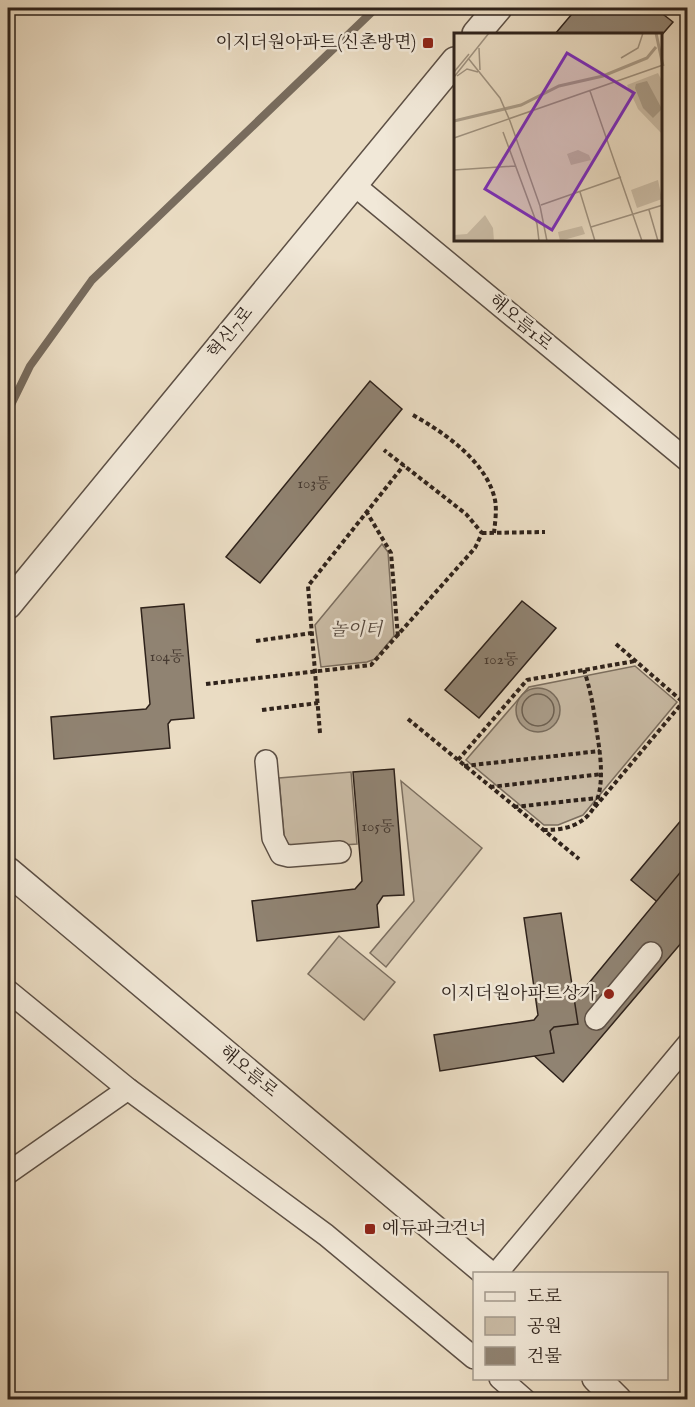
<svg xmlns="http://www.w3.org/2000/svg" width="695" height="1407" viewBox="0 0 695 1407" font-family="'IM FELL English','Noto Serif KR',serif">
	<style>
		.green { fill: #cabca6; stroke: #7c6f60; stroke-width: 1.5 }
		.water { fill: #aa9d8a; stroke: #786c5e; stroke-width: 1.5 }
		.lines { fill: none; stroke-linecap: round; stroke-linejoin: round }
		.shore { stroke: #6c6052; stroke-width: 1.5 }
		.stream { stroke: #786c5e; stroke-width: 8 }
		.building { fill: #908372; stroke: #2e221b; stroke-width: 1.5 }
		.minor-casing { stroke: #5d5045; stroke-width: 24 }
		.tertiary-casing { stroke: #5d5045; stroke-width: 30 }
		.path { stroke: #2e221b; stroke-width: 4; stroke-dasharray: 4.5 3; stroke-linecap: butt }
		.minor { stroke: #f1e8d8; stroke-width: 21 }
		.tertiary { stroke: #f1e8d8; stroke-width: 27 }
		.poi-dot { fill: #8f2418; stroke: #f1e8d8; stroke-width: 2 }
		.labels { text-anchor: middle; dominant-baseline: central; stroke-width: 5; stroke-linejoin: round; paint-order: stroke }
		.number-label { font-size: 15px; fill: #463a31 }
		.poi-label { font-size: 18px; fill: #2e221b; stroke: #f1e8d8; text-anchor: end }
		.street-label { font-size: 18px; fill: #2e221b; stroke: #f1e8d8 }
		.park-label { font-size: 18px; font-style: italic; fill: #55483e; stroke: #f1e8d8 }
		.inset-river { fill: none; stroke: #aa9d8a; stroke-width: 3 }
		.inset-road { fill: none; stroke: #9f9280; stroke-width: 1.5 }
		.view { fill: #7b2cbf; fill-opacity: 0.15; stroke: #7b2cbf; stroke-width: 3 }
		.inset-edge { fill: none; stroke: #2e221b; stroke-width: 3 }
	</style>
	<rect width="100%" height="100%" fill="#eadcc3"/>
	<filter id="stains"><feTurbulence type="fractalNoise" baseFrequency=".00333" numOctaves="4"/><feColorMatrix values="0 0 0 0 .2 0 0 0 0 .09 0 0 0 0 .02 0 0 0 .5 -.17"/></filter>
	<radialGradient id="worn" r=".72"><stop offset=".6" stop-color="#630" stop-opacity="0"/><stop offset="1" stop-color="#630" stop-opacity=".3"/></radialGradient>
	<g class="green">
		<polygon points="382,544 388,552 394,636 375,659 367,662 321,667 315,625"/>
		<polygon points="635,666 677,702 583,815 558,825 544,825 466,760 529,687"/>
		<polygon points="351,772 357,844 298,848 289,845 284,836 279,778"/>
		<polygon points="401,781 482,848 386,967 370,953 414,901"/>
		<polygon points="339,936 395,982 364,1020 308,974"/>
	</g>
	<circle class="water" cx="538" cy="710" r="22"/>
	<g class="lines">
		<circle class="shore" cx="538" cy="710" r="16"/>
		<polyline class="stream" points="8,411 30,366 92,280 376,8"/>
	</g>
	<g class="building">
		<polygon points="577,8 655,8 673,22 660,37 660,34 555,34"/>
		<polygon points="370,381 402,409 260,583 226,557"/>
		<polygon points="522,601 556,628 479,718 445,690"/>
		<polygon points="184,604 194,718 171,720 168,724 170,748 54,759 51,717 146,709 150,704 141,608"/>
		<polygon points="394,769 404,895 383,896 377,905 379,927 257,941 252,901 355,889 362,881 353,772"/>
		<polygon points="688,812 688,873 661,905 631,880"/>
		<polygon points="688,863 688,935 563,1082 531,1053"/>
		<polygon points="561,913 578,1024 554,1027 550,1031 554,1053 440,1071 434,1035 534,1020 538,1015 524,918"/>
	</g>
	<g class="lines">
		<g class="minor-casing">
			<g id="minor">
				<polyline points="353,184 688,461"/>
				<polyline points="266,761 273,838 281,854 289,856 340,852"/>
				<polyline points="8,991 128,1089 326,1235 474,1358"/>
				<polyline points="596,1019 651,953"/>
				<polyline points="8,1173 128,1089"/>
				<polyline points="496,1274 688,1044"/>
				<polyline points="500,1378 525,1400"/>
			</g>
		</g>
		<g class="tertiary-casing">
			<g id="tertiary">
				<polyline points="476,34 498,8"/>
				<polyline points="8,605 455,61"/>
				<polyline points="8,871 488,1274"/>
				<polyline points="596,1378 618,1400"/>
			</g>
		</g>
		<g class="path">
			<path d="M413,415C445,433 487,462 495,500C497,510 495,523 494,533"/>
			<polyline points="366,511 391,553 398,637"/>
			<polyline points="482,533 545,532"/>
			<polyline points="256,641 312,633"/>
			<polyline points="616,644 683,702 688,701"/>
			<polyline points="206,684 371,665 475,548 482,533 466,514 384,450"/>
			<polyline points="262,710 318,703"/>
			<polyline points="408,719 579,859"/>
			<polyline points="320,733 308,586 404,465"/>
			<polyline points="458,760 527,680 635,661"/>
			<polyline points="464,766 600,751"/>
			<polyline points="490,787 602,774"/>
			<polyline points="514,807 597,798"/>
			<polyline points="595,807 683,702"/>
			<path d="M543,830C607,831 605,782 597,733C594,711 591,691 584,670"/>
		</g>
		<use href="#minor" class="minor"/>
		<use href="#tertiary" class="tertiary"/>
	</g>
	<g class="poi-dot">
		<rect x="422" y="37" width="12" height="12" rx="3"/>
		<circle cx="609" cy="994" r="6"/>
		<rect x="364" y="1223" width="12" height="12" rx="3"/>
	</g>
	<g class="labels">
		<g class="number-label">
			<text x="314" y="483">103동</text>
			<text x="167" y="656">104동</text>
			<text x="501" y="659">102동</text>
			<text x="378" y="826">105동</text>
		</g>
		<g class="poi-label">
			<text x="416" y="43">이지더원아파트(신촌방면)</text>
			<text x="597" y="994">이지더원아파트상가</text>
			<text x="382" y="1229" text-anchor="start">에듀파크건너</text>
		</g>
		<g class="street-label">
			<text transform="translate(520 323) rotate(40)">해오름1로</text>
			<text transform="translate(231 333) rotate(-51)">혁신7로</text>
			<text transform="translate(248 1072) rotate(40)">해오름로</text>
		</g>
		<g class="park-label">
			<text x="356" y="630">놀이터</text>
		</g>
	</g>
	<g transform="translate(454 33)">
		<rect width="208" height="208" fill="#eadcc3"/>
		<path d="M204,40L208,48V101L184,76L173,52ZM124,117L135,122L137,127L117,132L113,121ZM204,147L208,166L183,175L177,157ZM31,182L39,195L40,208H0V202L13,201ZM128,193L131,201L106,208L104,199Z" fill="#cabca6"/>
		<path d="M193,48L208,76L199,85L189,75L181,55L182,51Z" fill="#aa9d8a"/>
		<path class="inset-river" d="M202,0L209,33M0,88L67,72L105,53L149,43L193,25L202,14"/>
		<path class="inset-road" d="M25,15L26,37M14,25L46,65L56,88L86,173L93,208M167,25L184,15L189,0M0,39L15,21M3,43L13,36L24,39M0,44L35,0M136,58L188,208M49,99L83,191L85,208M0,105L209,32M0,137L61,133M126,159L141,208M87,172L167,144M195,177L204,208M137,194L209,172"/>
		<path class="view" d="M113,20L180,60L98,197L31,156Z"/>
		<rect width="208" height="208" class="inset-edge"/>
	</g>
	<rect width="695" height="1407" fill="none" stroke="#eadcc3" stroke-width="30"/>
	<rect x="9" y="9" width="677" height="1389" fill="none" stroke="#2e221b" stroke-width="3"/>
	<rect x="15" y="15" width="665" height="1377" fill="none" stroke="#2e221b" stroke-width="1.5"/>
	<rect x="473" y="1272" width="195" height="108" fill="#f1e8d8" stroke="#a3998c" stroke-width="1.5"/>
	<rect x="485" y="1292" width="30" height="9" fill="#f1e8d8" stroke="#a3998c" stroke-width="1.5"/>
	<text x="527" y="1302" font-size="18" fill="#2e221b">도로</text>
	<rect x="485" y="1317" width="30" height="18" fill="#cabca6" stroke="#a3998c" stroke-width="1.5"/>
	<text x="527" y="1332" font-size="18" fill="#2e221b">공원</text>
	<rect x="485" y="1347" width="30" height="18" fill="#908372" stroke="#a3998c" stroke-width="1.5"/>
	<text x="527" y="1362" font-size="18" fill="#2e221b">건물</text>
	<rect width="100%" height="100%" filter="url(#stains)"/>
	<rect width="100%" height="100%" fill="url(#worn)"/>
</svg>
